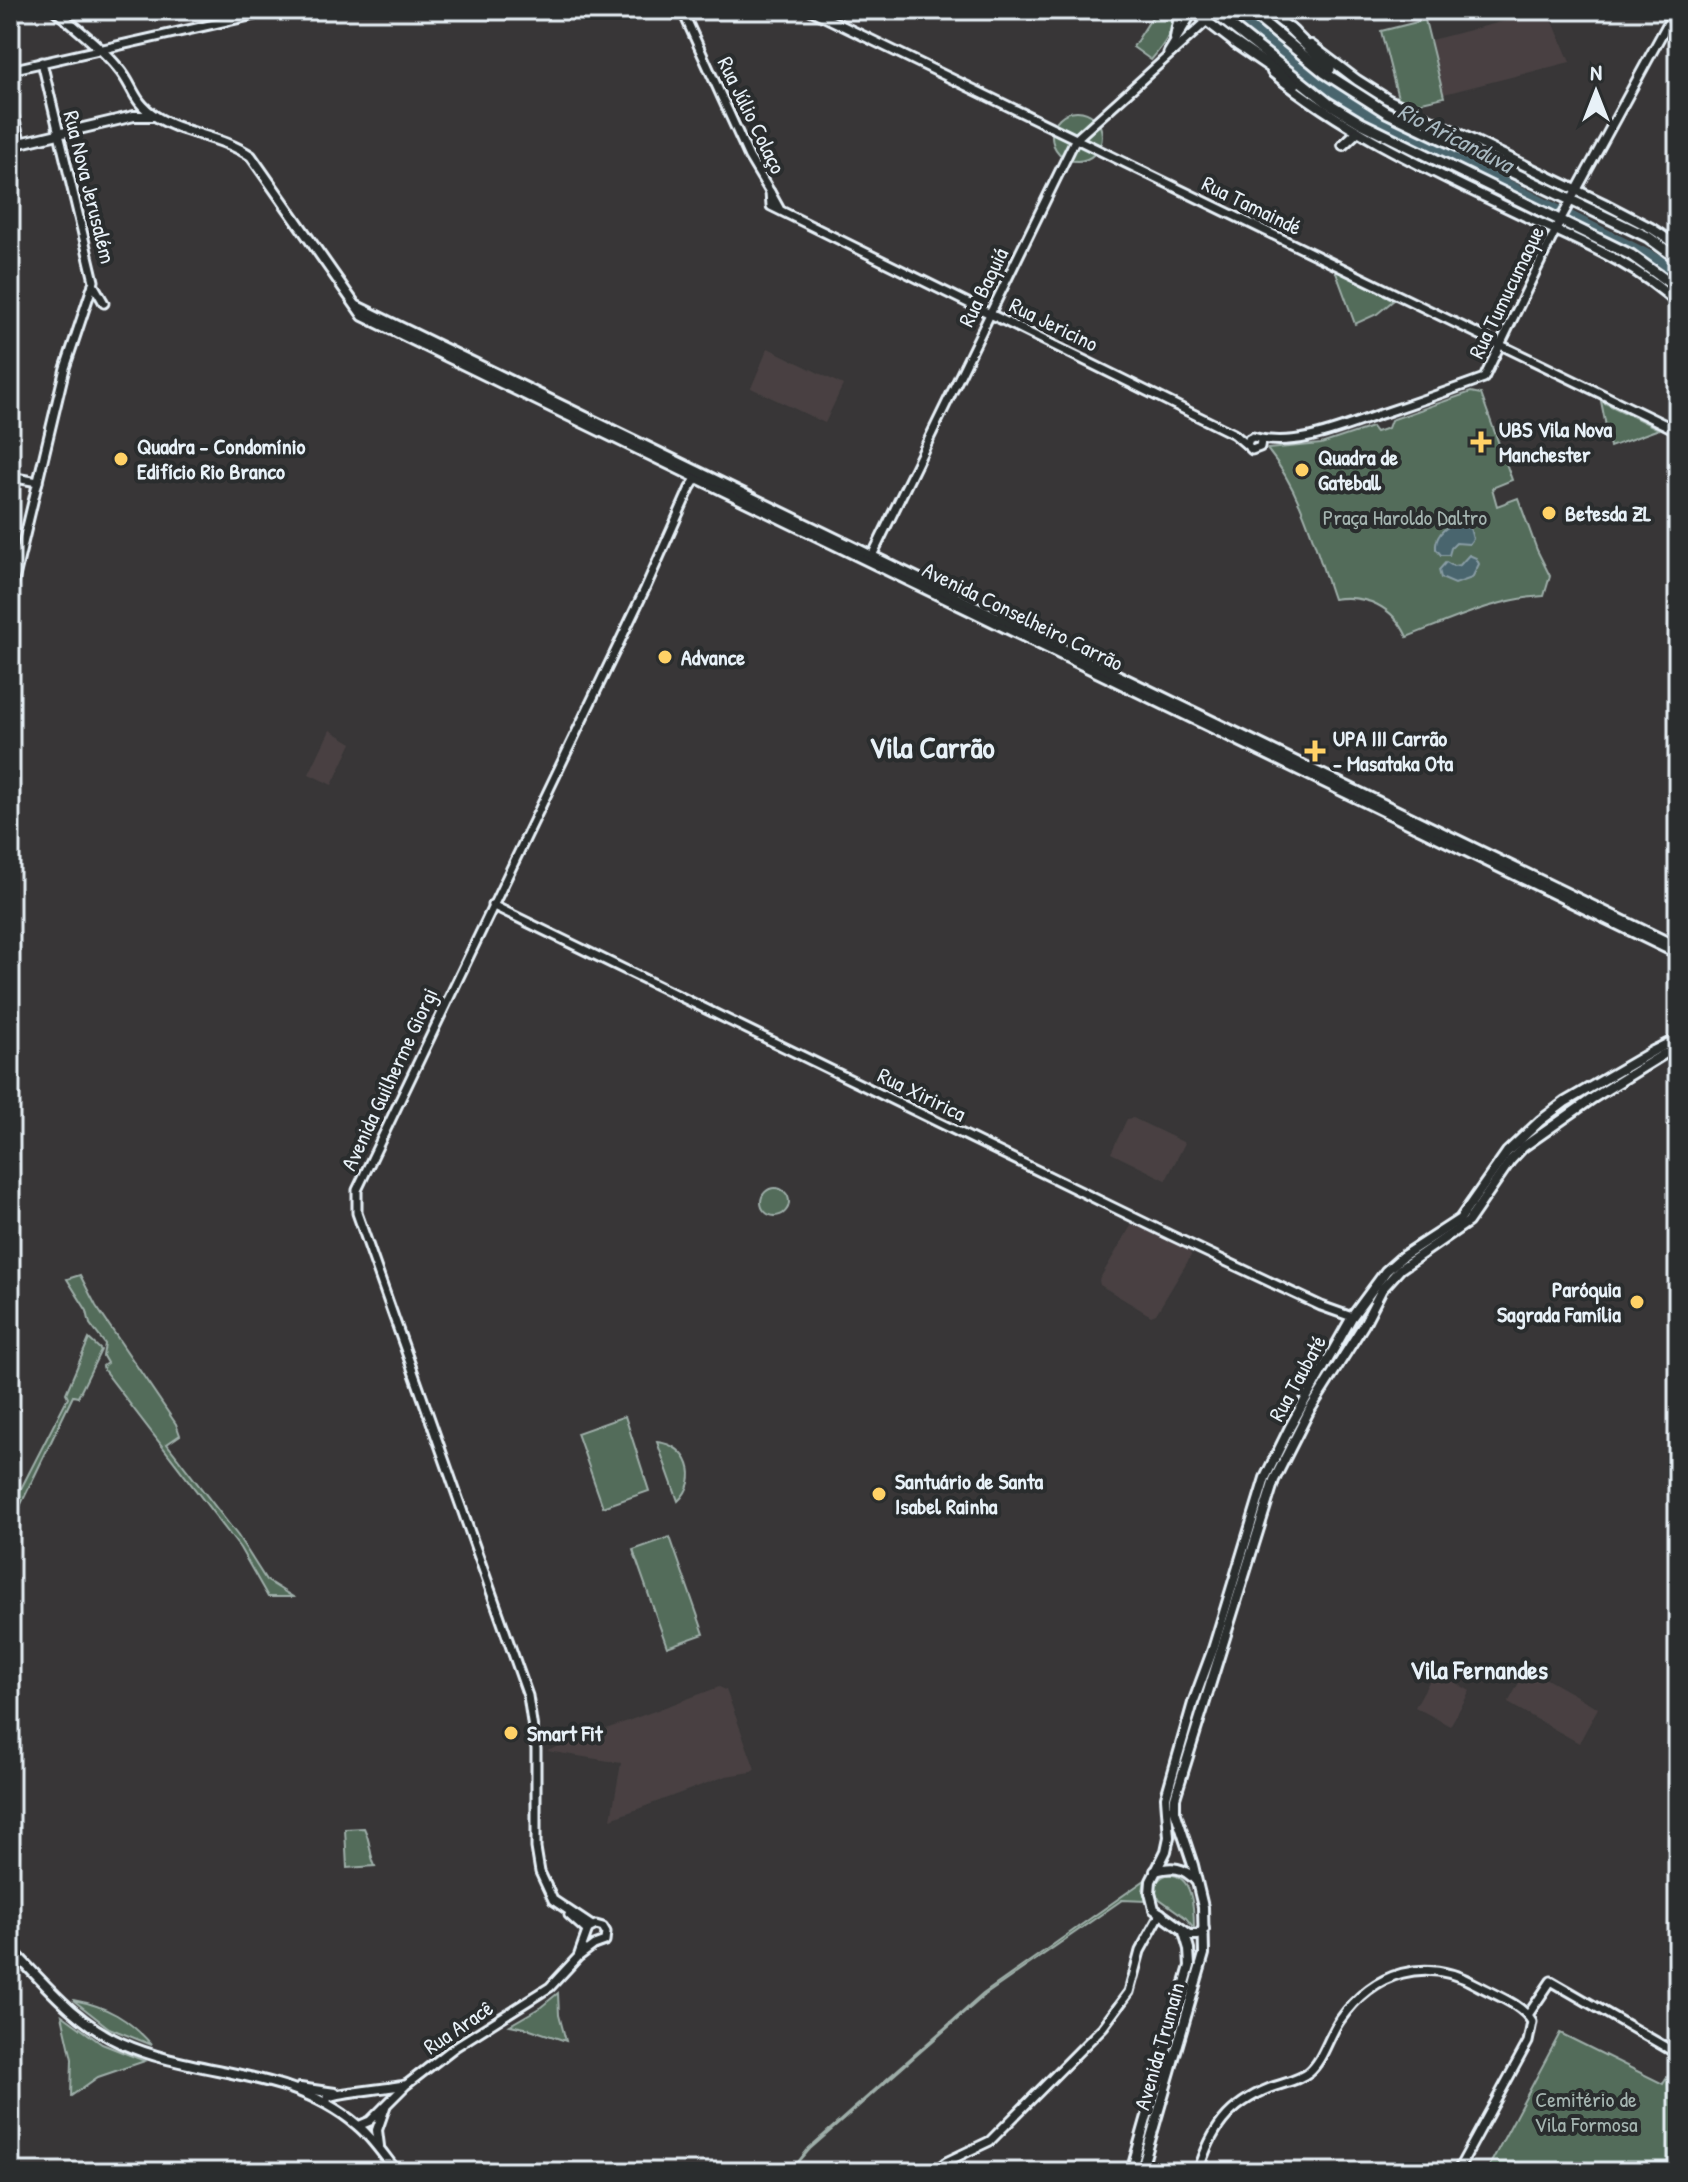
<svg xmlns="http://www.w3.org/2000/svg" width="1688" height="2182" viewBox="0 0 1688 2182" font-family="'Patrick Hand',sans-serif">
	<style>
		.built { fill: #484142 }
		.green { fill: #536c5a; stroke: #9eaea9; stroke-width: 2 }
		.water { fill: #4a656e; stroke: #899da5; stroke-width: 2 }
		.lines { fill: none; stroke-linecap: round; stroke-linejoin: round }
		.river { stroke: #4a656e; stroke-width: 10 }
		.tertiary-casing { stroke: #e8f1f8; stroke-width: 13 }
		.secondary-casing { stroke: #e8f1f8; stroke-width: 14 }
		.trunk-casing { stroke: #e8f1f8; stroke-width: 15 }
		.tertiary { stroke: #2a2d2e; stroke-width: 7 }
		.secondary { stroke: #2a2d2e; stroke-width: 8 }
		.trunk { stroke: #2a2d2e; stroke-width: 9 }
		.poi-dot { fill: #ffd166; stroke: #2a2d2e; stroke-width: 3 }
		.labels { text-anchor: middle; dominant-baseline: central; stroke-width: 8; stroke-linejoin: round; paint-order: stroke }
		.street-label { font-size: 22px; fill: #e8f1f8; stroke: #2a2d2e }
		.poi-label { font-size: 22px; font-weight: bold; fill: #e8f1f8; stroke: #2a2d2e; text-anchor: start }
		.park-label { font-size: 22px; fill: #a5b5b1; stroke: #2a2d2e }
		.water-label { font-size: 24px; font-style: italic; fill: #a9b9c1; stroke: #2a2d2e }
		.quarter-label { font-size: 26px; font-weight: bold; fill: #e8f1f8; stroke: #2a2d2e }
		.district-label { font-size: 30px; font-weight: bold; fill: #e8f1f8; stroke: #2a2d2e }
	</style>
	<rect width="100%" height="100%" fill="#383637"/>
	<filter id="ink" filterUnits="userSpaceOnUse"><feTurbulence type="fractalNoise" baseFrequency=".0125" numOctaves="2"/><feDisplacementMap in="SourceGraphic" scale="16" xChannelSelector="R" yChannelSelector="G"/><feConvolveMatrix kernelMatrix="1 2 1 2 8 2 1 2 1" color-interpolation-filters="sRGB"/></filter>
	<g filter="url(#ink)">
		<g class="built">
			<polygon points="1548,10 1570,62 1444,94 1431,40"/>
			<polygon points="768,348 843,385 825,423 751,388"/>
			<polygon points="330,730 352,743 332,785 309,774"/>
			<polygon points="1133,1118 1185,1143 1166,1180 1111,1153 1127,1119"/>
			<polygon points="1135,1224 1190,1251 1191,1256 1156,1314 1151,1316 1100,1285 1099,1280 1131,1226"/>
			<polygon points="1527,1668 1598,1708 1579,1743 1508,1703"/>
			<polygon points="1435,1671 1470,1691 1450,1726 1415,1707"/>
			<polygon points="719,1687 726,1690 755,1769 752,1772 726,1776 611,1819 621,1763 547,1751"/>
		</g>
		<g class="green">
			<path d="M1153,10H1171C1177,29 1163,46 1151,60L1133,47L1154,14Z"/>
			<polygon points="1425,20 1444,97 1413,104 1398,98 1381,31"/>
			<circle cx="1077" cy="136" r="25"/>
			<polygon points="1335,270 1394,300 1377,314 1355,324"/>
			<path d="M1471,392L1481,394L1512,480L1492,488L1497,506L1518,498L1537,550L1550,576L1544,596C1498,598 1451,620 1407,637C1393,606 1365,594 1333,599C1315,547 1302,492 1267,449L1321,444L1372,427L1376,432L1388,428L1391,420Z"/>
			<polygon points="1601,401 1659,429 1610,447"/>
			<circle cx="775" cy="1202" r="14"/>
			<polygon points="80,1275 96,1306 176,1424 180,1435 167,1444 238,1536 266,1580 293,1597 268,1597 240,1548 104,1370 103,1366 107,1363 103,1356 105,1344 90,1324 87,1311 67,1279"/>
			<polygon points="89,1339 101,1350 78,1397 73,1396 10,1527 10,1510 68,1397 66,1393"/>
			<polygon points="625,1416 649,1491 603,1507 577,1433"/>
			<path d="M657,1442C689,1445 701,1479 678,1501Z"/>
			<polygon points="670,1537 704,1634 667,1647 633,1550"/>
			<path d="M364,1828C371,1842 369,1853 375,1866L347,1868L345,1829Z"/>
			<path d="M1166,1875C1193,1872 1194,1909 1194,1928L1186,1918L1157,1897C1153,1887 1156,1879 1166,1875Z"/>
			<polygon points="1145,1880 1143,1891 1146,1901 1122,1900 985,1995 810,2149 790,2172 809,2148 983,1994"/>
			<polygon points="558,1993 559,2015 566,2041 530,2029 510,2025 541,2007"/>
			<path d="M73,2000C107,2006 129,2019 152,2045L109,2028Z"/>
			<polygon points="62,2015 102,2044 145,2061 98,2077 71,2096 72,2059"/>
			<polygon points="1560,2033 1663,2084 1678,2060 1678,2172 1486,2172"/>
		</g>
		<g class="water">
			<path d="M1454,524L1470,528L1473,539L1469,544L1456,543L1451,548L1449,555H1441L1436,549C1435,537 1443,528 1454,524Z"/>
			<polygon points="1469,555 1476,558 1479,564 1472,578 1455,584 1441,578 1439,570 1446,562 1453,566 1460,565"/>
		</g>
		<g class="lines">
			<polyline class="river" points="1232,10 1315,80 1365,113 1662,262 1678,276"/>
			<g class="tertiary-casing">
				<g id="tertiary">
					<polyline points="682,10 749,157 770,192"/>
					<polyline points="810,10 1678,431"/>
					<polyline points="1168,53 1194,10"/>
					<polyline points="10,70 276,10"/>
					<polyline points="780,210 770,192 771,206 1234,434 1247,445"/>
					<polyline points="93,284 104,303"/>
					<path d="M1261,441L1260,447L1252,450L1247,445L1249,439L1253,437C1296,449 1342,427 1384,413C1417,402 1451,390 1484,378L1563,215L1675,10"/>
					<polyline points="10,477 38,482"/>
					<polyline points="870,560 1075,140 1207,21"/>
					<polyline points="10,598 65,368 94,281 42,62"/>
					<polyline points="492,905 1170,1235 1321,1306 1352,1317"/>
					<polyline points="569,1915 587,1931"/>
					<polyline points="592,1926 553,1900 540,1872 536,1848 536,1749 528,1696 357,1213 357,1190 645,589 690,488 700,473"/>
					<polyline points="1528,2015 1551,1981 1674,2052 1678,2045"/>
					<path d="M327,2104V2098C336,2092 387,2089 404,2085"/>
					<polyline points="358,2126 370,2121 406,2085 455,2047 550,1987 578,1957 588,1929 596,1925 603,1927 606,1932 605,1941 594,1945 578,1957"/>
					<polyline points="934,2172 946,2162 990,2141 1103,2027 1129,1992 1140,1951 1161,1913"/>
					<path d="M1198,2172C1211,2130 1227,2105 1270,2088C1283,2083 1298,2081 1309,2072C1323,2061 1329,2035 1340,2020C1374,1971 1426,1956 1477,1985C1495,1995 1522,2004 1532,2022L1528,2042L1457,2172"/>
				</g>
			</g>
			<g class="secondary-casing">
				<g id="secondary">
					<path d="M55,10C77,29 100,46 118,68C134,86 132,101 155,116C183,134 222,136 251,156L363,316L1678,954"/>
					<polyline points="1192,10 1239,46"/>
					<polyline points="1266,10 1294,32"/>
					<polyline points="1175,38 1178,22 1177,10"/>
					<polyline points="1311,45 1357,80 1387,99 1603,203 1651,228 1678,246"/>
					<path d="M1272,72C1349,135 1442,176 1531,219C1583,243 1636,264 1678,304"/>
					<polyline points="10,103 20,143 134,116 154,116"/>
					<polyline points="1343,145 1357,132"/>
					<polyline points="357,306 1678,947"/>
					<path d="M1155,1871C1172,1866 1184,1867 1196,1881"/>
					<polyline points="1204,1929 1198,1935 1190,1935 1154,1909 1150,1893 1151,1881 1166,1851 1169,1837 1166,1797 1193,1703 1213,1649 1265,1478 1290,1427 1352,1317 1386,1271 1403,1256 1460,1219 1507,1152 1540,1121 1565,1102 1653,1051 1669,1043 1678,1042"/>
					<path d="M10,1948C44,1983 76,2023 121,2043C198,2078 290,2067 357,2125C373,2138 384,2156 397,2172"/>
					<polyline points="300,2088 335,2093"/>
					<polyline points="379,2146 377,2130 385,2107"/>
					<polyline points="1131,2172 1190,1966 1189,1949 1184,1932"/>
					<polyline points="1141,2172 1204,1954 1203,1907 1193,1865 1175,1811 1175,1798 1274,1480 1309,1411 1364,1324 1382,1289 1400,1269 1468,1222 1510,1161 1523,1147 1593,1098 1664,1054 1678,1050"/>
				</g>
			</g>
			<g class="trunk-casing">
				<g id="trunk">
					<polyline points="1211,10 1328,103 1361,123 1631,255 1678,289"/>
					<polyline points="1248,10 1325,73 1386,112 1648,237 1678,259"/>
					<polyline points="1290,29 1330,69"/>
					<polyline points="1235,43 1295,84"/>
				</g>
			</g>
			<use href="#tertiary" class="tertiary"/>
			<use href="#secondary" class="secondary"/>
			<use href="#trunk" class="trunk"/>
		</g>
	</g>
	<g class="poi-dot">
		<path d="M1477 430h8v8h8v8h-8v8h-8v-8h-8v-8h8z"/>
		<circle cx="121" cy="459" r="8"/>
		<circle cx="1302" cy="470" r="8"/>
		<circle cx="1549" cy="513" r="8"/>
		<circle cx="665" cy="657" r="8"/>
		<path d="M1311 739h8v8h8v8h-8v8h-8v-8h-8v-8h8z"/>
		<circle cx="1637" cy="1302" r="8"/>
		<circle cx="879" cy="1494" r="8"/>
		<circle cx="511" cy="1733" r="8"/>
	</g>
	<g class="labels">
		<g class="street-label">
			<text transform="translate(752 115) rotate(64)">Rua Júlio Colaço</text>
			<text transform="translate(90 187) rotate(76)">Rua Nova Jerusalém</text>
			<text transform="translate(1252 205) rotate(26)">Rua Tamaindé</text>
			<text transform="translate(983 287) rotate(-64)">Rua Baquiá</text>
			<text transform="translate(1506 292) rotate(-64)">Rua Tumucumaque</text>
			<text transform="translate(1054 324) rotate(26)">Rua Jericino</text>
			<text transform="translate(1023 616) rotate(26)">Avenida Conselheiro Carrão</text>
			<text transform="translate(389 1079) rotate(-65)">Avenida Guilherme Giorgi</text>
			<text transform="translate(922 1094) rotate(26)">Rua Xiririca</text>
			<text transform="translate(1297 1378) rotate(-61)">Rua Taubaté</text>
			<text transform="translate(458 2027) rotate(-34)">Rua Aracê</text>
			<text transform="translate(1159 2046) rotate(-74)">Avenida Trumain</text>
		</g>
		<g class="poi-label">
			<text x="1499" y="429">UBS Vila Nova<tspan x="1499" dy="25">Manchester</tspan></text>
			<text x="137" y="446">Quadra - Condomínio<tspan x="137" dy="25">Edifício Rio Branco</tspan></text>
			<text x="1318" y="457">Quadra de<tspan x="1318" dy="25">Gateball</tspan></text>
			<text x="1565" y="513">Betesda ZL</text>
			<text x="681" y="657">Advance</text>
			<text x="1333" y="738">UPA III Carrão<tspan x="1333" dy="25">- Masataka Ota</tspan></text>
			<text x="1621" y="1289" text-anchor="end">Paróquia<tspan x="1621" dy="25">Sagrada Família</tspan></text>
			<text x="895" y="1481">Santuário de Santa<tspan x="895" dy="25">Isabel Rainha</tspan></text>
			<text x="527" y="1733">Smart Fit</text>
		</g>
		<g class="park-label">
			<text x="1405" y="517">Praça Haroldo Daltro</text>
			<text x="1586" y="2099">Cemitério de<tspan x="1586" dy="25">Vila Formosa</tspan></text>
		</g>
		<g class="water-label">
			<text transform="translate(1456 137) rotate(27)">Rio Aricanduva</text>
		</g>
		<g class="quarter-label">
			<text x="1479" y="1669">Vila Fernandes</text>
		</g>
		<g class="district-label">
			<text x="932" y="747">Vila Carrão</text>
		</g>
	</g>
	<rect width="1688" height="2182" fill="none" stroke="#2a2d2e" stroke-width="40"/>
	<rect x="20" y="20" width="1648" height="2142" fill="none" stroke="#e8f1f8" stroke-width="3" filter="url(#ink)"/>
	<g transform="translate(1596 92)" stroke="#2a2d2e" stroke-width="6" paint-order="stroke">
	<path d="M0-6L14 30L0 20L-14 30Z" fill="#e8f1f8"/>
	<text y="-12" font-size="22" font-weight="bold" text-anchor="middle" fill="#e8f1f8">N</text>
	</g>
</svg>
